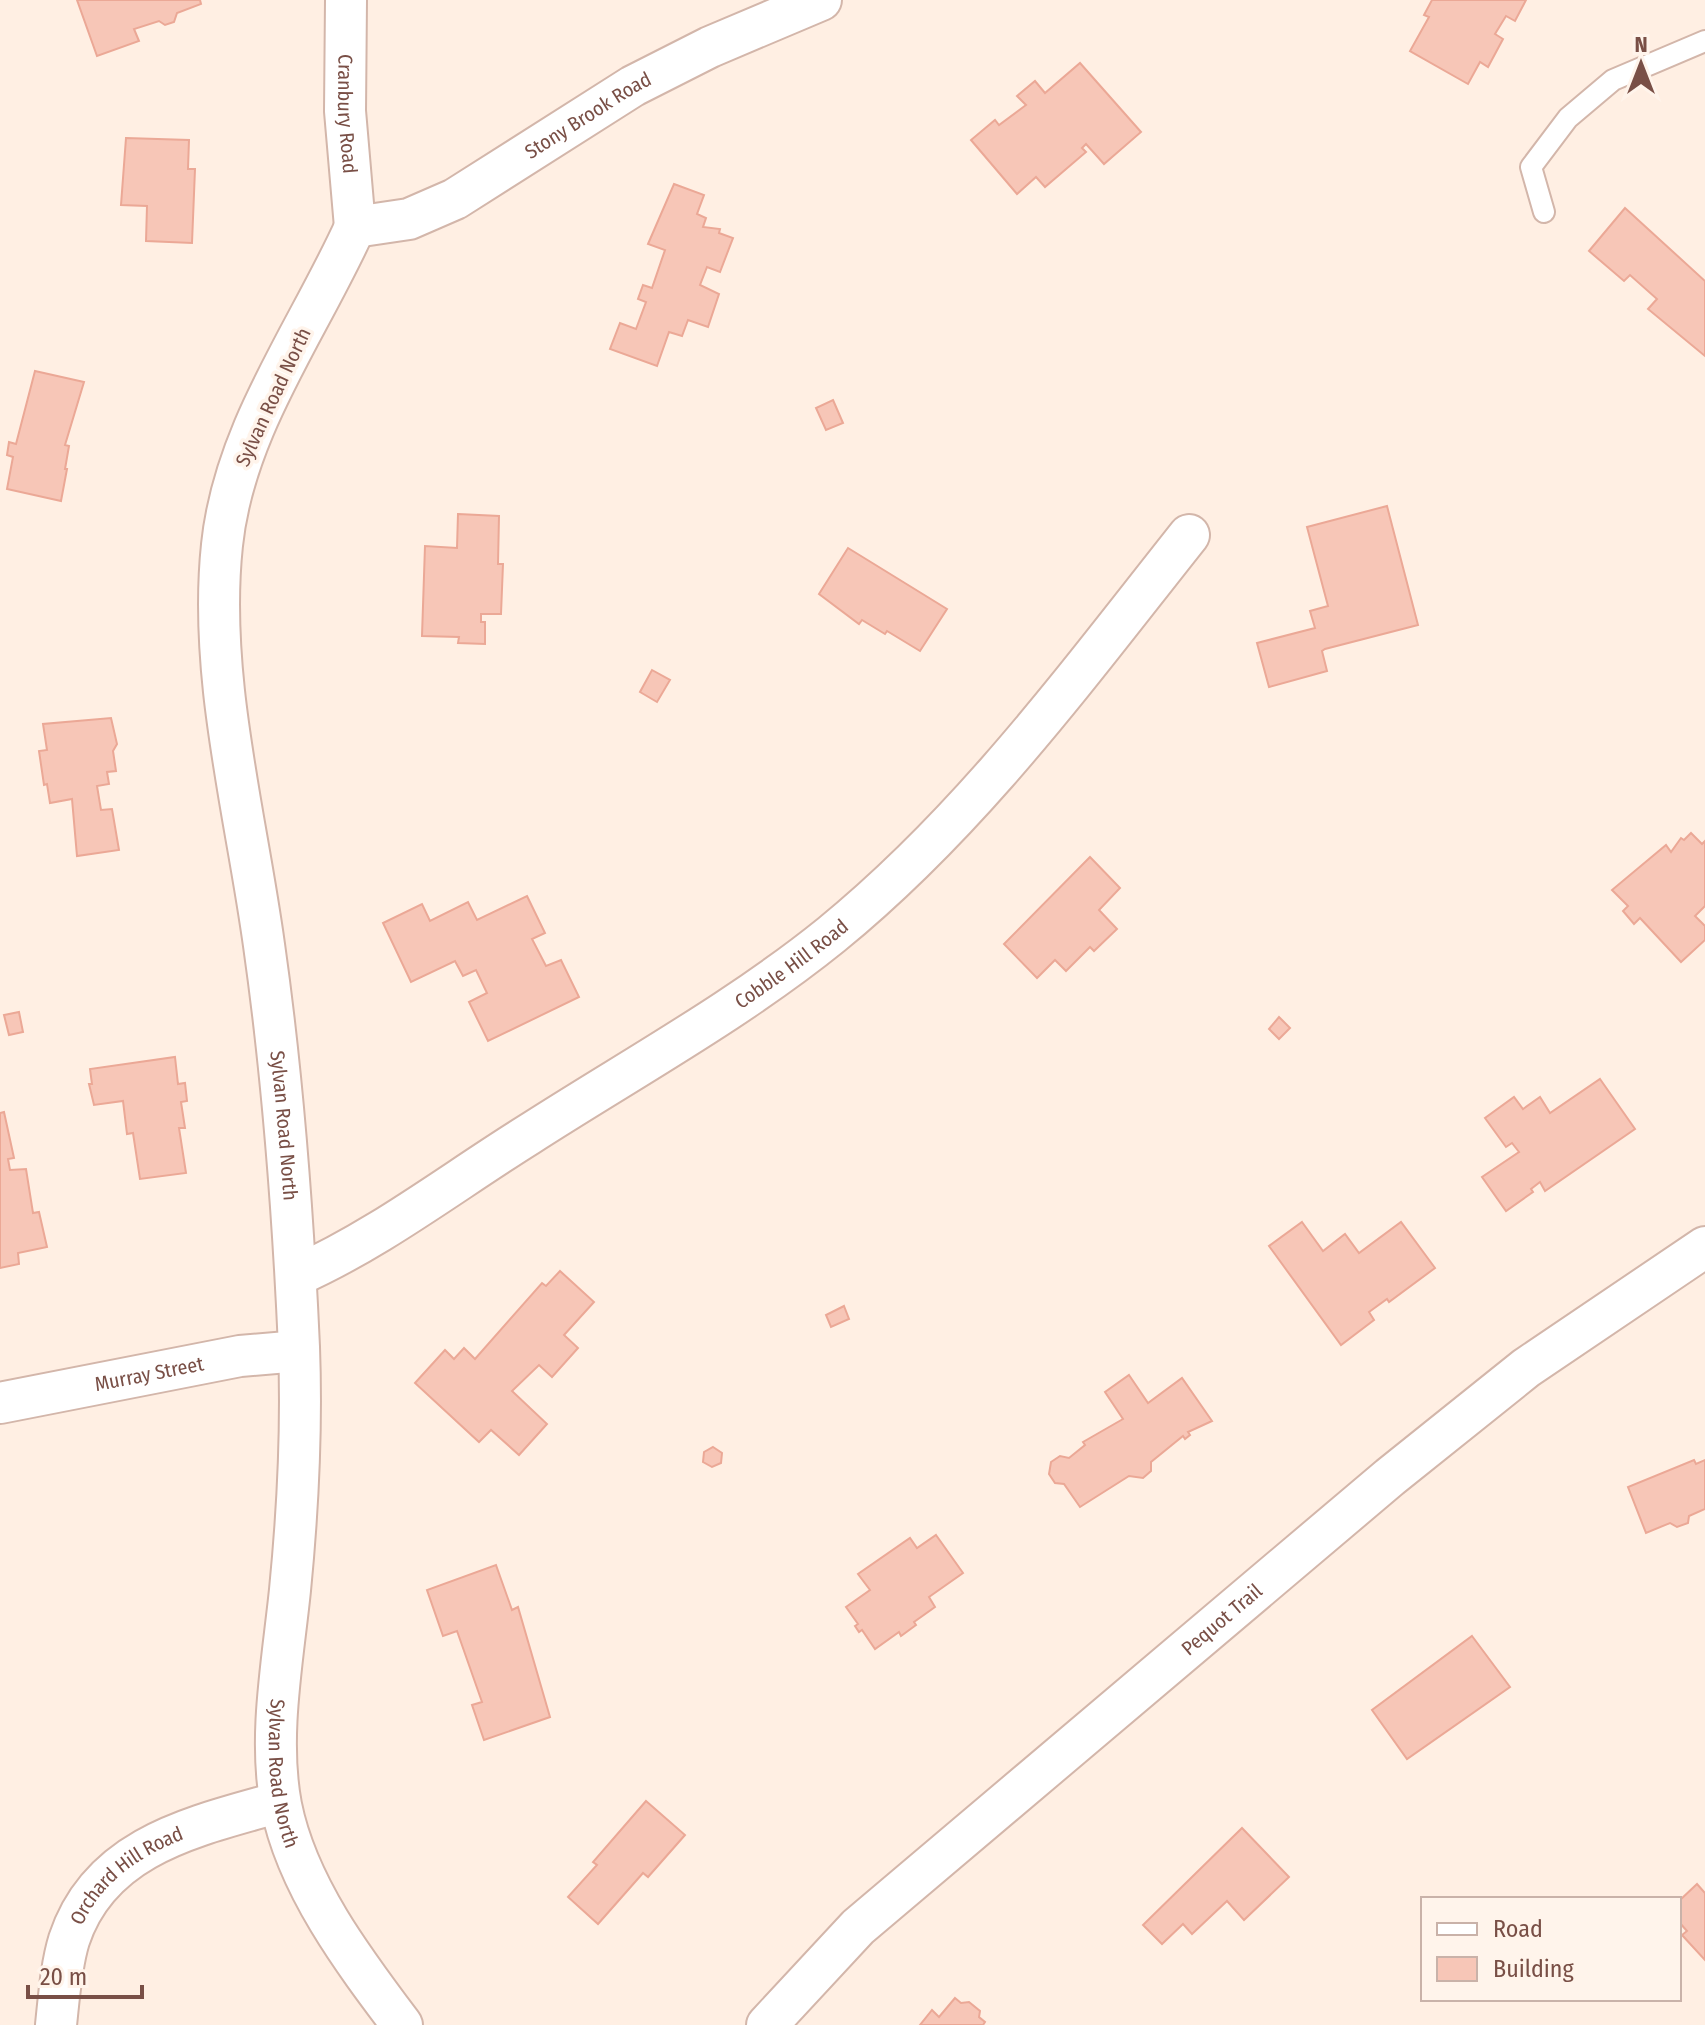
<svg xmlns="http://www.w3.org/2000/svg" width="1705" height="2025" viewBox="0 0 1705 2025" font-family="'Fira Sans Condensed',sans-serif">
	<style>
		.building { fill: #f7c6b7; stroke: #eba896; stroke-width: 2 }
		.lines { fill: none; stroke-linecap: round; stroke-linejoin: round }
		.lane-casing { stroke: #d3b6aa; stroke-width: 24 }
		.street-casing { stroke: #d3b6aa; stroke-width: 44 }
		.lane { stroke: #fff; stroke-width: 20 }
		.street { stroke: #fff; stroke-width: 40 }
		.labels { text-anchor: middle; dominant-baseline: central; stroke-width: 7; stroke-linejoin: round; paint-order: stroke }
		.street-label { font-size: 20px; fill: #794f46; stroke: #fff4eb }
	</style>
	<rect width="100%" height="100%" fill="#ffefe3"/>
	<g class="building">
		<polygon points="77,0 200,0 201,4 177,13 174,22 165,25 159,21 134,29 139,41 97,56"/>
		<polygon points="1432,0 1526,0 1515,21 1506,16 1495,34 1503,39 1488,67 1480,62 1468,84 1410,51 1429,17 1424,15"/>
		<polygon points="1080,63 1141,132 1104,164 1086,144 1082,148 1086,152 1045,187 1036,177 1017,194 971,140 995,120 999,125 1026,105 1017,96 1035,81 1045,93"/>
		<polygon points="126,138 189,140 188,169 195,169 192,243 146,241 147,206 121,205"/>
		<polygon points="674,184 704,195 697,214 706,218 703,227 720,229 719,233 733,238 720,272 707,267 700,285 719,294 708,327 688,320 682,336 669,332 657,366 610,349 620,323 636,329 646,302 638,299 643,285 652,288 665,250 648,244"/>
		<polygon points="1625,208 1705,281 1705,356 1648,309 1657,299 1630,275 1624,281 1589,251"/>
		<polygon points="35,371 84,382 65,445 69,446 65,469 67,469 61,501 7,489 13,457 7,455 9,442 16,444"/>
		<polygon points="833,400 843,423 826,430 816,408"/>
		<polygon points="1387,506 1418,625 1325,649 1322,651 1327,671 1269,687 1257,643 1315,628 1310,611 1328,606 1307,527"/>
		<polygon points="458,514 499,516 498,564 503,564 501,614 481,614 481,622 485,622 485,644 458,643 459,637 422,636 425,546 457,548"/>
		<polygon points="848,548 947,609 920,651 887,631 885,634 862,620 859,624 819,594"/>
		<polygon points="652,670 670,680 657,702 640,692"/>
		<polygon points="111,718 117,744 113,751 116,771 107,772 109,784 97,786 101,810 112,809 119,850 77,856 72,799 50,803 47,784 44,785 39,751 47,750 43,724"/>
		<polygon points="1691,833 1702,844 1705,841 1705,906 1695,916 1705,926 1705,940 1681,962 1640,918 1634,924 1623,911 1628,906 1612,890 1666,845 1671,852 1681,838 1684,840"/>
		<polygon points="1090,857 1120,888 1099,910 1117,929 1094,951 1090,947 1066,971 1055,960 1037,978 1004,944"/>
		<polygon points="527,896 545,933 532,939 546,966 561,960 579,997 488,1041 469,1002 487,993 476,970 463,976 455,961 411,982 383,923 422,904 430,921 468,902 477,920"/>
		<polygon points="19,1012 23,1032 9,1035 4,1015"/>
		<polygon points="1279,1017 1290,1028 1279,1039 1269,1029"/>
		<polygon points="175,1057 178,1084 185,1083 187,1101 181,1102 185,1128 179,1128 186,1173 140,1179 133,1133 127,1134 123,1101 94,1105 89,1084 92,1084 90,1069"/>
		<polygon points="1600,1079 1635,1129 1545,1191 1540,1182 1531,1189 1533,1192 1506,1211 1482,1177 1519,1152 1512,1143 1506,1147 1485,1118 1514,1097 1523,1109 1540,1097 1550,1113"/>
		<polygon points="4,1112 14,1158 8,1159 10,1170 26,1169 33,1213 39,1212 47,1247 18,1253 19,1264 0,1268 0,1113"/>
		<polygon points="1302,1222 1323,1251 1345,1234 1359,1253 1401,1222 1435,1268 1389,1302 1387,1299 1369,1312 1374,1320 1341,1345 1269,1246"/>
		<polygon points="560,1271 594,1302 564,1335 578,1348 552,1377 539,1365 512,1391 547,1424 519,1455 491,1430 479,1442 415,1383 445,1350 454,1359 464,1348 475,1359 542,1283 546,1286"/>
		<polygon points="844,1306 849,1319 831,1327 826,1315"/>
		<polygon points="1129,1375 1148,1403 1182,1378 1212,1421 1188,1432 1190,1435 1185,1439 1183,1436 1151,1462 1151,1471 1143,1478 1129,1476 1080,1507 1064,1484 1055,1483 1049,1474 1051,1462 1060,1456 1069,1458 1085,1445 1083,1442 1123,1419 1105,1392"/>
		<polygon points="713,1447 722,1453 721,1463 712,1467 703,1462 704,1452"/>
		<polygon points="1694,1460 1696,1464 1705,1460 1705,1509 1689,1516 1688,1523 1677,1527 1670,1523 1646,1533 1628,1487"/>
		<polygon points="936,1535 963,1573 929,1597 935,1607 914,1622 916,1625 901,1636 899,1632 875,1649 862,1630 859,1632 855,1626 858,1624 846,1607 870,1590 858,1574 910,1538 917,1548"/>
		<polygon points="496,1565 512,1610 518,1607 550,1717 484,1740 472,1705 482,1702 457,1631 443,1636 427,1590"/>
		<polygon points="1472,1636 1510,1687 1407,1759 1372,1710"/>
		<polygon points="646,1801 685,1835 648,1877 643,1873 598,1924 568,1897 597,1865 593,1862"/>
		<polygon points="1242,1828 1289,1877 1244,1920 1227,1901 1192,1934 1183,1924 1162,1944 1143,1925"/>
		<polygon points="1697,1884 1705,1893 1705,1960 1682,1935 1687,1931 1679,1922 1679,1901"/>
		<polygon points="955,1998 961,2003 969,2002 980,2011 979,2017 985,2022 983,2025 920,2025 932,2010 939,2017"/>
	</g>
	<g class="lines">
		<g class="lane-casing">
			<polyline id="lane" points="1544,212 1531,167 1568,118 1613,80 1705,41"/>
		</g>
		<g class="street-casing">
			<g id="street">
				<path id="s1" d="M346,0L345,111L355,227"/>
				<path id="s2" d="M355,227C308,331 234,429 222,545C208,677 246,814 264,945C283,1078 293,1212 299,1347C302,1428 298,1509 290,1590C283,1659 268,1736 281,1805C297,1886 353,1960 402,2025"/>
				<path id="s3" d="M355,227L409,219L455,199L633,86L710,47L821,0"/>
				<path id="s4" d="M296,1276C379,1239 451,1183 528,1135C629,1070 737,1011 831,935C971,821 1077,676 1189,535"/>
				<path id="s5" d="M0,1403L240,1356L299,1351"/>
				<path id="s6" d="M56,2025C59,1997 61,1966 69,1940C100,1845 196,1826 280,1802"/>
				<path id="s7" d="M767,2025L858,1927L1390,1477L1526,1368L1705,1247"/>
			</g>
		</g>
		<use href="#lane" class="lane"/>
		<use href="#street" class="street"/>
	</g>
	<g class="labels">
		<g class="street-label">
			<text stroke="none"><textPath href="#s1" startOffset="114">Cranbury Road</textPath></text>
			<text stroke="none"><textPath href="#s3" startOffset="262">Stony Brook Road</textPath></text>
			<text transform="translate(273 397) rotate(-65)">Sylvan Road North</text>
			<text stroke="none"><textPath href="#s4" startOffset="586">Cobble Hill Road</textPath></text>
			<text stroke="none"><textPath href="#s2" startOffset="932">Sylvan Road North</textPath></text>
			<text stroke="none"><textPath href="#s5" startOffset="152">Murray Street</textPath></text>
			<text stroke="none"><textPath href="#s7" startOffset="610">Pequot Trail</textPath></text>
			<text stroke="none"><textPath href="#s2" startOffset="1582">Sylvan Road North</textPath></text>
			<text stroke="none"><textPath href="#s6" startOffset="176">Orchard Hill Road</textPath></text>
		</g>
	</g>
	<rect x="1421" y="1897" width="260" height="104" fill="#fff4eb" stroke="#c9b2a9" stroke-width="2"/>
	<rect x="1437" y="1923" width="40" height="12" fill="#ffffff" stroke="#c9b2a9" stroke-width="2"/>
	<text x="1493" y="1937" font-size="24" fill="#794f46">Road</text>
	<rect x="1437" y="1957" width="40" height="24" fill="#f7c6b7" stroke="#c9b2a9" stroke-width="2"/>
	<text x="1493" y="1977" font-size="24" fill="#794f46">Building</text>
	<g transform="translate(1641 64)" stroke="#fff4eb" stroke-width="6" paint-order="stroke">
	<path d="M0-6L14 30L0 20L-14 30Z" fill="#794f46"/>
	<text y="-12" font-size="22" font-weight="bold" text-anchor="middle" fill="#794f46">N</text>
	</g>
	<path d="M28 1985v12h114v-12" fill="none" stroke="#794f46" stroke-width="4"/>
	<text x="40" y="1985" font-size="24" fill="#794f46" stroke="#fff4eb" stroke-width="6" paint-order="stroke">20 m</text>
</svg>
